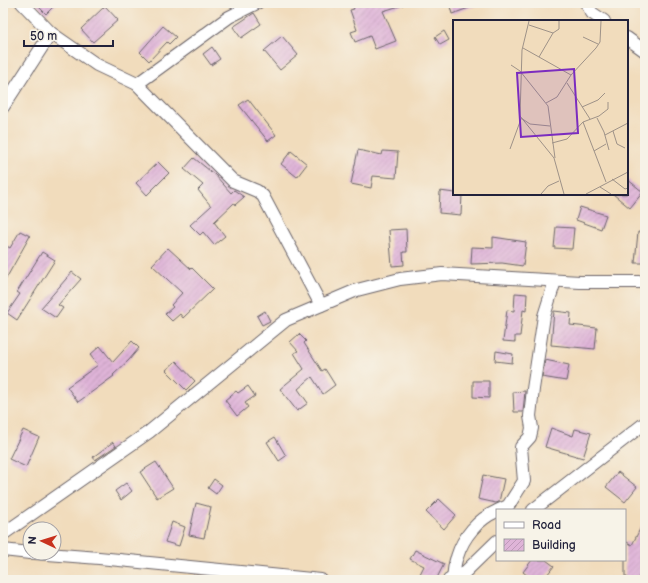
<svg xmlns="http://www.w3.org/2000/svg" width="648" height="583" viewBox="0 0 648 583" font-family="'Balsamiq Sans',sans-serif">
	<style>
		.building { fill: url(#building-hatch) }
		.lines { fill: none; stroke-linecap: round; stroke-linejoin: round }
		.minor-casing { stroke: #6a6368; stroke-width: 14 }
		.minor { stroke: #fff; stroke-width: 12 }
		.inset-road { fill: none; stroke: #9e9288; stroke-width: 1 }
		.view { fill: #7b2cbf; fill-opacity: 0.15; stroke: #7b2cbf; stroke-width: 2 }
		.inset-edge { fill: none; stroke: #22223b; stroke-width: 2 }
	</style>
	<defs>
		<pattern id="building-hatch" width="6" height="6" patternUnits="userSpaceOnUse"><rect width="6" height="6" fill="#dfb4d8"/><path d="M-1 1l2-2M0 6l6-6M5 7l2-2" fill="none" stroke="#bf9aba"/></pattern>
	</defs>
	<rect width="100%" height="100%" fill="#f7f3e8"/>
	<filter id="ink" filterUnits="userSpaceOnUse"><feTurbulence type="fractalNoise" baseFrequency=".025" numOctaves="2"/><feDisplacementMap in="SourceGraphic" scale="8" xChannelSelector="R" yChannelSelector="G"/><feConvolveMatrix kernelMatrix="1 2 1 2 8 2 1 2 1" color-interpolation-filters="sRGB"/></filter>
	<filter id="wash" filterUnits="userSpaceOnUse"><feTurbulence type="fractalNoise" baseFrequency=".012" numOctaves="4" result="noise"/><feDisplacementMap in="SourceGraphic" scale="16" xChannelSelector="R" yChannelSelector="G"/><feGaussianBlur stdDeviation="0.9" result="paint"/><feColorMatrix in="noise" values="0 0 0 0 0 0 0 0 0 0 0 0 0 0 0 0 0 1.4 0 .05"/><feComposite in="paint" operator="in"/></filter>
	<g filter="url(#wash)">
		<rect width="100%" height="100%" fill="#f1dcbc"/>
		<g id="blocks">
			<g class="building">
				<polygon points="35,3 57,3 46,14"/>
				<polygon points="352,3 403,3 403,5 383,11 396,41 375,49 370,36 355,42 351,32 357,30 350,10 354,9"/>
				<polygon points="449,3 480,3 480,4 452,14"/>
				<polygon points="105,6 118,20 93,42 81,29"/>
				<polygon points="254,13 261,24 241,38 233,27"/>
				<polygon points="163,26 176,37 169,44 167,42 149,61 140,52"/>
				<polygon points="444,31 449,40 440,45 435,37"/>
				<polygon points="282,36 298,55 280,70 264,51"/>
				<polygon points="212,47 220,59 211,65 203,54"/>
				<polygon points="248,99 276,135 268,141 239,105"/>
				<polygon points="358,150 382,155 383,151 398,152 396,178 373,176 371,188 351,184"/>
				<polygon points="291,151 307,164 297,177 281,164"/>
				<polygon points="194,158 215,175 231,193 234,190 244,197 235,205 234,203 214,222 225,236 214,245 203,232 200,235 190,225 211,206 198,190 203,185 184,169"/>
				<polygon points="158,162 169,173 147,195 136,183"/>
				<polygon points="627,179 643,192 630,208 613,194 627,194"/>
				<polygon points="440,191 462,194 461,215 439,213"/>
				<polygon points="580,207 606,215 601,229 576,220"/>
				<polygon points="556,227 574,228 572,249 554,248"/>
				<polygon points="406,229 407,252 403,252 404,265 392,266 389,230"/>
				<polygon points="20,231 30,236 3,284 3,244 10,248"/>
				<polygon points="638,232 645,233 645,263 635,263"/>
				<polygon points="493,237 526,242 523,266 502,263 471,264 472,247 493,248"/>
				<polygon points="168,248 191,269 192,268 213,289 183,318 180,314 172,321 165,314 173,307 171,305 182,293 152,265"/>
				<polygon points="42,252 55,260 17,320 7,313 20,294 17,292"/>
				<polygon points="72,272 81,279 58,305 63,308 56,318 41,308"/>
				<polygon points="515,293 527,294 526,311 523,310 520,336 515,336 515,342 503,341 507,310 514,311"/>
				<polygon points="265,311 270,321 262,325 257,316"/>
				<polygon points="554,311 571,313 570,325 597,328 595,349 551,345"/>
				<polygon points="299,334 306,341 304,343 322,371 325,369 335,385 323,394 312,377 298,389 308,403 297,411 280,389 304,369 294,353 298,351 290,342"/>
				<polygon points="132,341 139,348 129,360 113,375 114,376 78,402 67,387 98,365 90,355 100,346 113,362"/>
				<polygon points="496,351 513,354 512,363 495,361"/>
				<polygon points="545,360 569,365 566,381 542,377"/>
				<polygon points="176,361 195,381 186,390 166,370"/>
				<polygon points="473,381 489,381 489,398 473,397"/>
				<polygon points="248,386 255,396 245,403 248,407 237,416 225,400 236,391 238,393"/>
				<polygon points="525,391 523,412 514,412 513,392"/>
				<polygon points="551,428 573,436 575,429 591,433 583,458 545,447"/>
				<polygon points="23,430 39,437 26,467 9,459"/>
				<polygon points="275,437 286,456 279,461 267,442"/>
				<polygon points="113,442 116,446 95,460 93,457"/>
				<polygon points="156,462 173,488 157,498 140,472"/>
				<polygon points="618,472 637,487 625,502 606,487"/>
				<polygon points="483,475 504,479 499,502 496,503 478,499"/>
				<polygon points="214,479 222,485 216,494 208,488"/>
				<polygon points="126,483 132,491 121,500 115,491"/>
				<polygon points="439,499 456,515 444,529 426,512"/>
				<polygon points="196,503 211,507 204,538 189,535"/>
				<polygon points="645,519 645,567 637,580 631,580 625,576 625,541 632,545"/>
				<polygon points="172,522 185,527 179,546 165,542"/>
				<polygon points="415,550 444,564 436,580 431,580 420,574 424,566 410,559"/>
				<polygon points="532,560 546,560 554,566 543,580 533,580 523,572"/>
			</g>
		</g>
	</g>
	<g filter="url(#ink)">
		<use href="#blocks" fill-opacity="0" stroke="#6a6368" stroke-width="1"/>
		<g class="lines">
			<g class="minor-casing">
				<g id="minor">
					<polyline points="22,3 51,33 97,65 137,84 233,181 257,191 263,196 321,305"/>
					<polyline points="586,3 592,13 604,21"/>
					<polyline points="627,38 645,51"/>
					<polyline points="137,84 229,17 257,3"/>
					<polyline points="3,107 51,33"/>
					<polyline points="499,510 508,506 524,481 521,447 530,437 532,428 530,416 533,389 544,316 555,281"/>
					<polyline points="533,510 645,423"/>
					<polyline points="3,534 149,432 286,320 357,290 400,279 442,274 580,282 645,282"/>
					<polyline points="3,550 30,553"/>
					<polyline points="35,553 99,558 321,580"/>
					<path d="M453,579C454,572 454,564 457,557C463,537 478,519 497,511"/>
					<polyline points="449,580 463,574 497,541"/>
				</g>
			</g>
			<use href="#minor" class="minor"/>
		</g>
	</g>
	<g transform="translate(453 20)">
		<rect width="175" height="175" fill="#f1dcbc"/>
		<path class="inset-road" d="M76,1L69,30L67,96L101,138L111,174M76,5L100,13M130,17L145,24M70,28L118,55M86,37L100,13L106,9V1M58,45L67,51L95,86L102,138M114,63L137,99M93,83L104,77L118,55L143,28L147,22L148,1M129,87L145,80L152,73M68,98L77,104L97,106M144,98L151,112L156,130M130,102L153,162M160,111L164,124L172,128M152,115L175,103M99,123L114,119L130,102L146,96L155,89V82M57,129L68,99M141,131L153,124M159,159L172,169L175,168M147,167L158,174M88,174L95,166L106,161M133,174L175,152"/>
		<path class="view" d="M121,49L125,113L68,117L64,53Z"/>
		<rect width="175" height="175" class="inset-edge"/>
	</g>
	<rect width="648" height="583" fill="none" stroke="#f7f3e8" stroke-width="16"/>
	<rect x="496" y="509" width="130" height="52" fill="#f7f3e8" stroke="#a29fa3"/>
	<rect x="504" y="522" width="20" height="6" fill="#ffffff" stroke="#a29fa3"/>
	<text x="532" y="529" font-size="12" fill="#22223b">Road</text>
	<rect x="504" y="539" width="20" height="12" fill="url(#building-hatch)" stroke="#a29fa3"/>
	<text x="532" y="549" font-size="12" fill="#22223b">Building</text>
	<g transform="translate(42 541) rotate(274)"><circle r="19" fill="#f7f3e8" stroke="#a29fa3"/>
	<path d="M0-3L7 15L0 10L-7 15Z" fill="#c8321e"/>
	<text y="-6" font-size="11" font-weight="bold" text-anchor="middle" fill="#22223b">N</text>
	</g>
	<path d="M24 40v6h89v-6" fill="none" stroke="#22223b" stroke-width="2"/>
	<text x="30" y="40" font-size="12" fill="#22223b" stroke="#f7f3e8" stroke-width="3" paint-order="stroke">50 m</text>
</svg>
